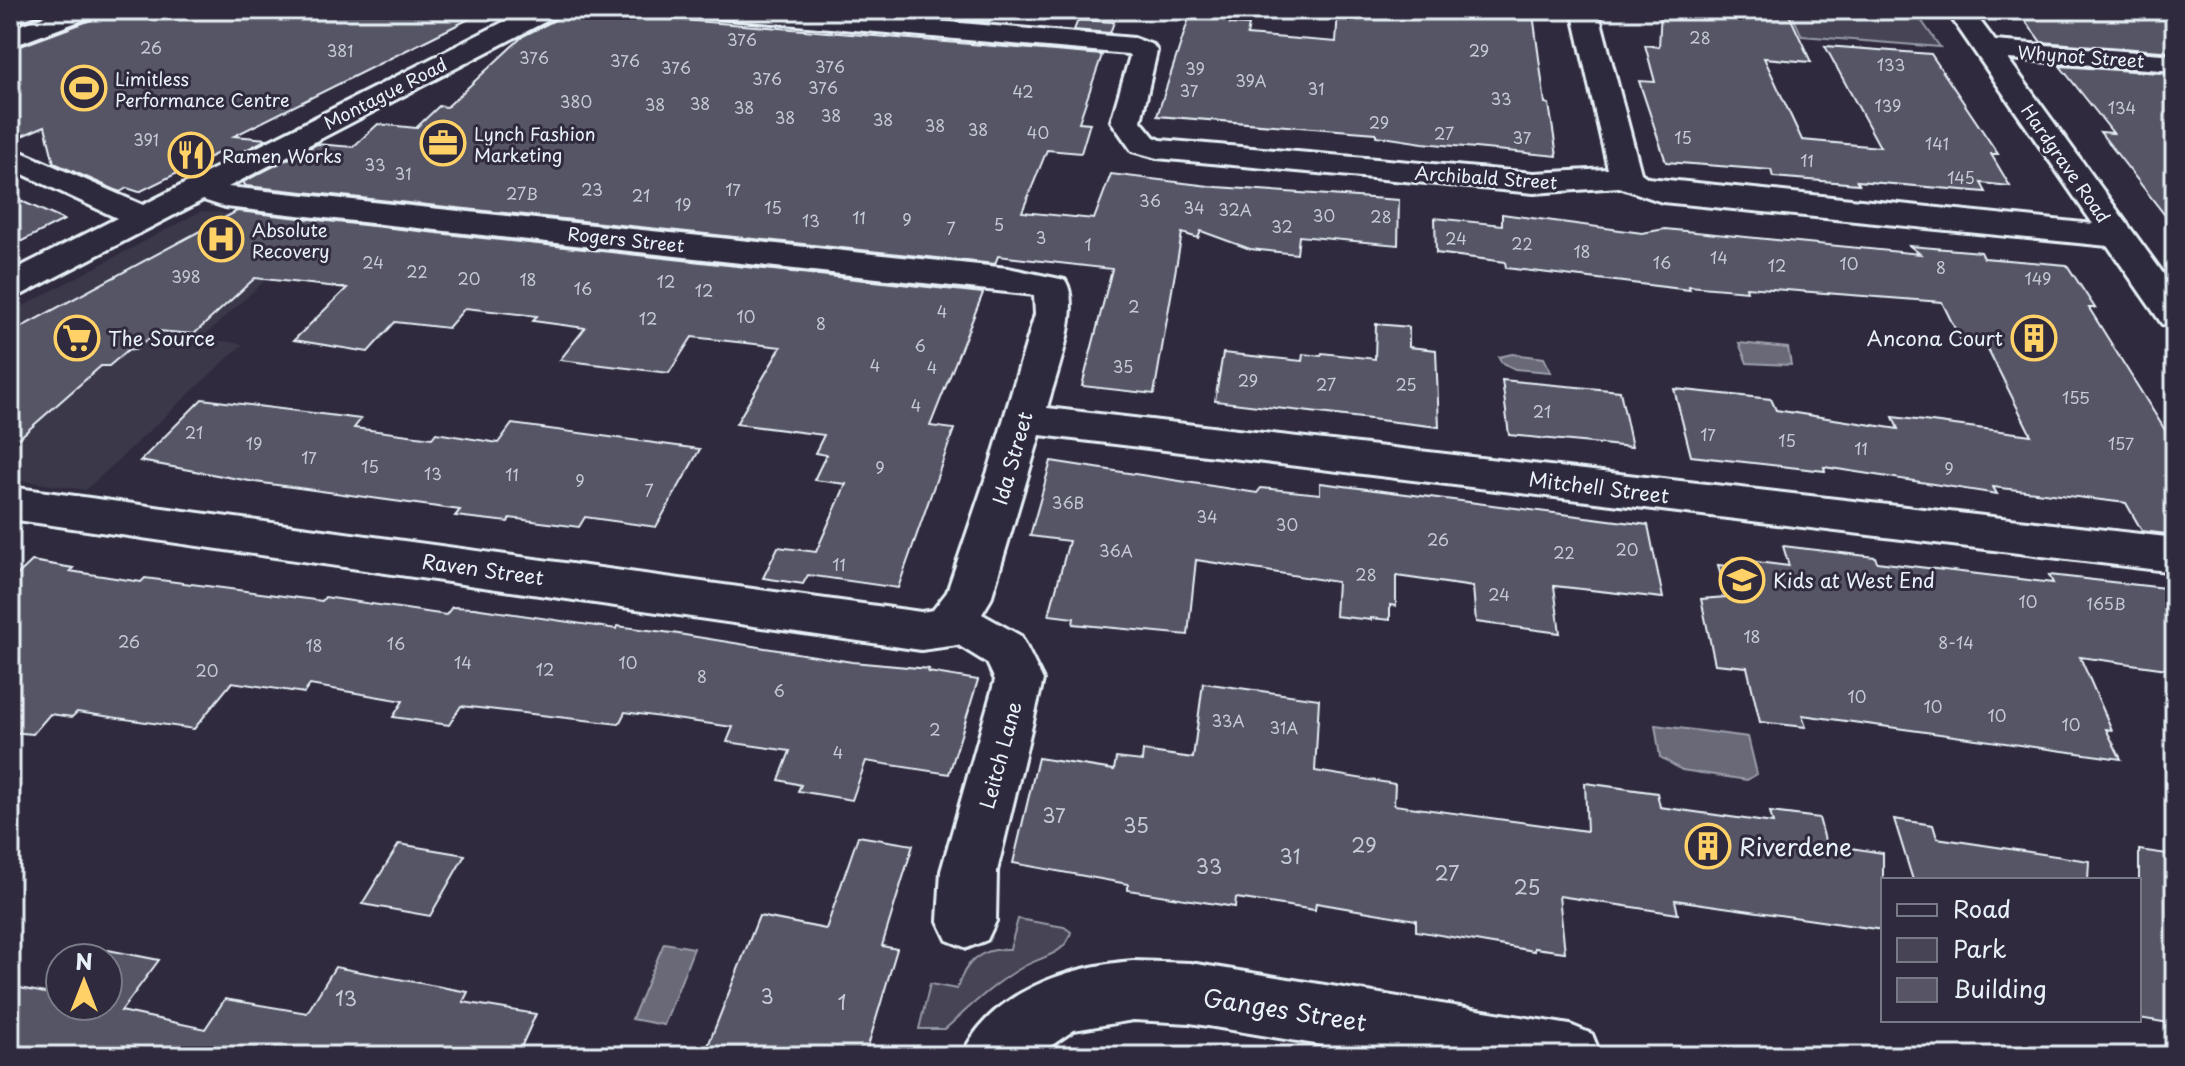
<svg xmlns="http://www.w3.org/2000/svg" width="2185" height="1066" viewBox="0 0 2185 1066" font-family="'Playpen Sans',sans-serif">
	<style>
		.built { fill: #3b3749 }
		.green { fill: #464455; stroke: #979aa6; stroke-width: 2 }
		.water { fill: #696978; stroke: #9c9fab; stroke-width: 2 }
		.building { fill: #575565; stroke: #e8f1f8; stroke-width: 2 }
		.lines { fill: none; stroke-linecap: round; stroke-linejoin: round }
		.minor-casing { stroke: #e8f1f8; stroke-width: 6 }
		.minor { fill: #2f2a3d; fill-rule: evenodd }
		.labels { text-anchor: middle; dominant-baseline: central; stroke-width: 6; stroke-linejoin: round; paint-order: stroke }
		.number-label { font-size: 16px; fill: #c4cad3 }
		.far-street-label { font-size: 18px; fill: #e8f1f8; stroke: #2f2a3d }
		.far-poi-label { font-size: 18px; fill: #e8f1f8; stroke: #2f2a3d; text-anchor: start }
		.poi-label { font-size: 20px; fill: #e8f1f8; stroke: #2f2a3d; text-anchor: start }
		.street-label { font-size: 20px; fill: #e8f1f8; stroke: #2f2a3d }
		.near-number-label { font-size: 20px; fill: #c4cad3 }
		.near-poi-label { font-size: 24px; fill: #e8f1f8; stroke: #2f2a3d; text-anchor: start }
		.near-street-label { font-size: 24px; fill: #e8f1f8; stroke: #2f2a3d }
	</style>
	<rect width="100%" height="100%" fill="#2f2a3d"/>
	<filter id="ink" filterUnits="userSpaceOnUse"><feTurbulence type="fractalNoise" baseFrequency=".0125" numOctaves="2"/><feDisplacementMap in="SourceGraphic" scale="16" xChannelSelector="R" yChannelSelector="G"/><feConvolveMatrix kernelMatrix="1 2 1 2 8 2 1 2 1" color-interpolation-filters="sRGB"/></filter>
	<g filter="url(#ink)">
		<polygon class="built" points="201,211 329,222 202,338 243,344 86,490 10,479 10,313"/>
		<g class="green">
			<polygon points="1790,10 1914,10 1940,47 1802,36"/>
			<path d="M1018,919L1064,927L1071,932C1067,954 1040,957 1023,967C993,984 970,1007 945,1029H919L930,984L957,989C965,961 981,948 1010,949Z"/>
		</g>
		<g class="water">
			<polygon points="1739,343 1788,348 1791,365 1747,363"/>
			<polygon points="1512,354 1544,358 1551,372 1515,369 1501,362 1499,357"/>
			<polygon points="1655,725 1748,737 1757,774 1747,780 1682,770 1660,757"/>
			<polygon points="664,943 694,948 664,1025 632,1019"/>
		</g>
		<g class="building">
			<polygon points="10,10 52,10 10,26"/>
			<polygon points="100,10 487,10 234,136 267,139 226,160 220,152 139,192 127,188 120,192 54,163 45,126 10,141 10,50 94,19"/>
			<polygon points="563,10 1102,55 1079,122 1090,123 1081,153 1047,150 1022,212 1094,219 1111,174 1217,187 1399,200 1398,245 1299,236 1297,254 1250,249 1201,231 1198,238 1182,233 1154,394 1082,386 1112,269 998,256 995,264 246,186 243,182 317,144 353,147 378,124 416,128 439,106 447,107 523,36 557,19"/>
			<polygon points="845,10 994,10 989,22"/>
			<polygon points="1195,10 1233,10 1230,24 1249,25 1247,35 1336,42 1338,10 1469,10 1533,14 1545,103 1549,104 1557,156 1423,143 1376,136 1376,133 1157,116 1190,15 1194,15"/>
			<polygon points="1661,10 1787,10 1811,62 1764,58 1802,140 1880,147 1825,46 1931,54 1998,154 1991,154 2010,186 1981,183 1986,192 1857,181 1859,184 1773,177 1771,170 1666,162 1639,81 1655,82 1645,45 1659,47"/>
			<polygon points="2017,10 2146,10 2151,16 2175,17 2175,52 2041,42"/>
			<polygon points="1078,20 1114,22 1110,33 1074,30"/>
			<polygon points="2060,66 2175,74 2175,228 2100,132 2113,133"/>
			<polygon points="10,196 64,220 10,247"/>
			<polygon points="237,211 983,293 930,426 954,429 898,588 808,575 803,584 763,578 778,547 816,552 846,484 814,480 826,455 815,453 824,435 736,424 781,347 692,337 669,373 560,360 585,328 533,321 537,316 465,308 448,328 395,322 368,352 294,340 347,288 255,278 194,334 158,331 135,350 129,349 109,366 101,366 10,446 10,333"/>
			<polygon points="1502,214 1642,233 1665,229 1920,254 1910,246 1981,252 1984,258 2067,265 2095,308 2089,308 2175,446 2175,535 2142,531 2126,503 1993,487 1997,494 1824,467 1825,471 1691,456 1674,389 1771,399 1776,410 1898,429 1893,417 2031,435 1987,347 1963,345 1942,302 1746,287 1747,291 1689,286 1690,290 1506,268 1505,262 1436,253 1435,218 1502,225"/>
			<polygon points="1376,324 1409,327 1409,347 1436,350 1439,427 1215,401 1223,353 1302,361 1303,354 1321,356 1322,353 1375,359"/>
			<polygon points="1502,380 1620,391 1632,447 1509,435"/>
			<polygon points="202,399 361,419 354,428 432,438 436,433 498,443 512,424 700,449 656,527 585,517 579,527 510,518 508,522 455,516 460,510 255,482 140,461"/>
			<polygon points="1051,461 1257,493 1261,488 1320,494 1320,483 1648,525 1663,598 1554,586 1560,633 1476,622 1473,587 1396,576 1396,606 1390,605 1390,620 1371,618 1371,620 1335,616 1337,582 1196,560 1188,635 1073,624 1074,618 1049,615 1069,541 1030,536"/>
			<polygon points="1783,546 1875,557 1877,562 2053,583 2049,575 2174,589 2166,574 2175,575 2175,670 2080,657 2112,730 2106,729 2121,759 1802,715 1806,727 1760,722 1747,667 1715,664 1701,599 1726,597 1718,565 1735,567 1733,559 1789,566"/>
			<polygon points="32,561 73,568 70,571 141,582 145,578 322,601 325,597 446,615 452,607 474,608 616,629 617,626 672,633 852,662 929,669 928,672 978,680 949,774 866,761 852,800 798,791 801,785 779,780 790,751 727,742 733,727 625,712 619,724 461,706 449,725 393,717 403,701 310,685 304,693 232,682 194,729 77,712 72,717 50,714 33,734 10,732 10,582"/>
			<polygon points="1203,683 1319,699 1315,771 1395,784 1394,805 1587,831 1585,783 1657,793 1660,807 1773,823 1770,812 1819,818 1826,844 1883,853 1883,930 1675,900 1678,914 1559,896 1565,952 1534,948 1534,951 1416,931 1416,920 1316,903 1315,910 1236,898 1235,907 1128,890 1128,884 1013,863 1038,758 1114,770 1116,758 1142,761 1143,751 1193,758"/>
			<polygon points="1894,819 1933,825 1937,838 2089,861 2088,880 1913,880"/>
			<polygon points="858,836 913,845 882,946 897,949 865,1056 704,1056 759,916 826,929"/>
			<polygon points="399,844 465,855 430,916 362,904"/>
			<polygon points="2139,850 2175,855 2175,1024 2139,1018"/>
			<polygon points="108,950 159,960 121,1011 205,1029 225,999 307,1013 335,967 468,992 463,1002 536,1014 517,1056 10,1056 10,986 60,996 60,1006 108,1006 108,958 102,958"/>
		</g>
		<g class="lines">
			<g class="minor-casing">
				<g id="minor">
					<polygon points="60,10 97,10 93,16 10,47 10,29"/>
					<path d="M527,10H560L556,16L228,187L1008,268L1065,280C1083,307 1055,377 1047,408L2175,538V572L1040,435L991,599L982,614L1021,636L1043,680L997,871L996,921L987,940L967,948L947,940L938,921L941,871L995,680L987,663L958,645L921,650L10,519V487L921,612L933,610L947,592L990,465L1035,314L1034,295L225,207L203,200L23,294L10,297V272L117,218L10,168V147L143,205Z"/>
					<polygon points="704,10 810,10 1134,38 1153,45 1157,51 1141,121 1154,137 1161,140 1534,173 1608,169 1572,10 1598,10 1641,173 1648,178 2093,224 1946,10 1972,10 1995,41 2175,55 2175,71 2008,59 2175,290 2175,327 2162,324 2108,246 1662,202 1619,187 1534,193 1157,158 1132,151 1111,121 1130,56 1128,54 717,18 708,16"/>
					<path d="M1133,961L1190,963L1570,1025L1592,1034L1601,1056H1387L1190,1023L1133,1020L1074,1030L1036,1056H962C989,992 1069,966 1133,961Z"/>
				</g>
			</g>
			<use href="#minor" class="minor"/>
		</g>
	</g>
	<defs>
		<g id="stadium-ring" transform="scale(2.3)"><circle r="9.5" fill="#2f2a3d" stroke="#ffd166" stroke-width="1.5"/><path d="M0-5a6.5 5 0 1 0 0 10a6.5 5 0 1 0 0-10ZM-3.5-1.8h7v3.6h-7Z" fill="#ffd166"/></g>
		<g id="office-ring" transform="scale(2.3)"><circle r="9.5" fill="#2f2a3d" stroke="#ffd166" stroke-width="1.5"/><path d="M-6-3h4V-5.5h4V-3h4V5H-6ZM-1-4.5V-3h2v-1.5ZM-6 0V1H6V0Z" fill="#ffd166"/></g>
		<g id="restaurant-ring" transform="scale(2.3)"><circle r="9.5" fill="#2f2a3d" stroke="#ffd166" stroke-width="1.5"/><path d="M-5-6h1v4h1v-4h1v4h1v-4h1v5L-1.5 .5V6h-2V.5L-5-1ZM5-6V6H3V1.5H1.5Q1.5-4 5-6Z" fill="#ffd166"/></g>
		<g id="hospital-ring" transform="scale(2.3)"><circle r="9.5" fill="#2f2a3d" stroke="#ffd166" stroke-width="1.5"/><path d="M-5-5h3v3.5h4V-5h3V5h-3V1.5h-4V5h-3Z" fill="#ffd166"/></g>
		<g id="supermarket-ring" transform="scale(2.3)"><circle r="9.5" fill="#2f2a3d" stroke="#ffd166" stroke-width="1.5"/><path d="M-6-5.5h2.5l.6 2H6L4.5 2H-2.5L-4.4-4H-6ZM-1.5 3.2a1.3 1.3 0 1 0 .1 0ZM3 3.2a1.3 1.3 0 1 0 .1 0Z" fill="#ffd166"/></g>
		<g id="building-ring" transform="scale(2.3)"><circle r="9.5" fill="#2f2a3d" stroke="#ffd166" stroke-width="1.5"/><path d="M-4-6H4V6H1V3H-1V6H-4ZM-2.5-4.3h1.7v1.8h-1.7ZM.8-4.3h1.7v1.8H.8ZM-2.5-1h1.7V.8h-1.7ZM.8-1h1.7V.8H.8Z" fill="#ffd166"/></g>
		<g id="school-ring" transform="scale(2.3)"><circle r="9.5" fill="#2f2a3d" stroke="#ffd166" stroke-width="1.5"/><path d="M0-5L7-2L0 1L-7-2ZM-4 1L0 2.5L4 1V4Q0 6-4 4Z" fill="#ffd166"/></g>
	</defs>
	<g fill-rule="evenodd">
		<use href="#stadium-ring" x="84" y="88"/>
		<use href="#office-ring" x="443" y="143"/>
		<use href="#restaurant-ring" x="191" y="155"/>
		<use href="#hospital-ring" x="221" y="239"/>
		<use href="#supermarket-ring" x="77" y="338"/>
		<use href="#building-ring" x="2034" y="338"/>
		<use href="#school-ring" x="1742" y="580"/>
		<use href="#building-ring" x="1708" y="846"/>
	</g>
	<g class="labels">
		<g class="number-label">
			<text x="1700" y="37">28</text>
			<text x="742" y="39">376</text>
			<text x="151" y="47">26</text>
			<text x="340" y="50">381</text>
			<text x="1479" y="50">29</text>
			<text x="534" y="57">376</text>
			<text x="625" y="60">376</text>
			<text x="1891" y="64">133</text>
			<text x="830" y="66">376</text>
			<text x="676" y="67">376</text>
			<text x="1195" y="68">39</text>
			<text x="767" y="78">376</text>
			<text x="1251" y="80">39A</text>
			<text x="823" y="87">376</text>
			<text x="1316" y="88">31</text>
			<text x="1189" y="90">37</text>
			<text x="1023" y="91">42</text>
			<text x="1501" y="98">33</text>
			<text x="576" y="101">380</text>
			<text x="700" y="103">38</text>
			<text x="655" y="104">38</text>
			<text x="1888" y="105">139</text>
			<text x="744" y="107">38</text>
			<text x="2122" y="107">134</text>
			<text x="831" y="115">38</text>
			<text x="785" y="117">38</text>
			<text x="883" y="119">38</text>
			<text x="1379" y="122">29</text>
			<text x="935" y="125">38</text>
			<text x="978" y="129">38</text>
			<text x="1038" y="132">40</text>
			<text x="1444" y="133">27</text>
			<text x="1522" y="137">37</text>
			<text x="1683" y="137">15</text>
			<text x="146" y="139">391</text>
			<text x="1937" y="143">141</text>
			<text x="1807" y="160">11</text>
			<text x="375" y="164">33</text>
			<text x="403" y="173">31</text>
			<text x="1961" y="177">145</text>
			<text x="592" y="189">23</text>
			<text x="733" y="189">17</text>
			<text x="522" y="193">27B</text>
			<text x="641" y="195">21</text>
			<text x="1150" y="200">36</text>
			<text x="683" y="204">19</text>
			<text x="773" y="207">15</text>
			<text x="1194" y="207">34</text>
			<text x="1235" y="209">32A</text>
			<text x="1324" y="215">30</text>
			<text x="1381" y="216">28</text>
			<text x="859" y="217">11</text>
			<text x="907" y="219">9</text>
			<text x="811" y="220">13</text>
			<text x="999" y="224">5</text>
			<text x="1282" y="226">32</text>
			<text x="951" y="228">7</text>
			<text x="1041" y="237">3</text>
			<text x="1456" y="238">24</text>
			<text x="1522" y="243">22</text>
			<text x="1088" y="244">1</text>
			<text x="1582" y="251">18</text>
			<text x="1719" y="257">14</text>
			<text x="373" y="262">24</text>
			<text x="1662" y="262">16</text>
			<text x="1849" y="263">10</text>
			<text x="1777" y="265">12</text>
			<text x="1941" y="267">8</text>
			<text x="417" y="271">22</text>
			<text x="186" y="276">398</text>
			<text x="469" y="278">20</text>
			<text x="2038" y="278">149</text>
			<text x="528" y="279">18</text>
			<text x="666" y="281">12</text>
			<text x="583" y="288">16</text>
			<text x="704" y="290">12</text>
			<text x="1134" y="306">2</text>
			<text x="942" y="311">4</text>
			<text x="746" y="316">10</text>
			<text x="648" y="318">12</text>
			<text x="821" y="323">8</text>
			<text x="920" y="345">6</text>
			<text x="875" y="365">4</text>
			<text x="1123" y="366">35</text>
			<text x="932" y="367">4</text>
			<text x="1248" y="380">29</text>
			<text x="1326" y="384">27</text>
			<text x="1406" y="384">25</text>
			<text x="2076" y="397">155</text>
			<text x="916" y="405">4</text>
			<text x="1542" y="411">21</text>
			<text x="194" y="432">21</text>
			<text x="1708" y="434">17</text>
			<text x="1787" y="440">15</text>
			<text x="254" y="443">19</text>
			<text x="2121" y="443">157</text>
			<text x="1861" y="448">11</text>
			<text x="309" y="457">17</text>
			<text x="370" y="466">15</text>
			<text x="880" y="467">9</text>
			<text x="1949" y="468">9</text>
			<text x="433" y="473">13</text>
			<text x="512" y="474">11</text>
			<text x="580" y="480">9</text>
			<text x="649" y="490">7</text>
			<text x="1068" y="502">36B</text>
			<text x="1207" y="516">34</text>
			<text x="1287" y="524">30</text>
			<text x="1438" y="539">26</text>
			<text x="1627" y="549">20</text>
			<text x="1116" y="550">36A</text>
			<text x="1564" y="552">22</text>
			<text x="839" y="564">11</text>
			<text x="1366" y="574">28</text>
			<text x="1499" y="594">24</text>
			<text x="2028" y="601">10</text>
			<text x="2106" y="603">165B</text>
			<text x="1752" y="636">18</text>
			<text x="129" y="641">26</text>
			<text x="1956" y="642">8-14</text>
			<text x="396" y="643">16</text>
			<text x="314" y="645">18</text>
			<text x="463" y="662">14</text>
			<text x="628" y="662">10</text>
			<text x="545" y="669">12</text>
			<text x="207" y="670">20</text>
			<text x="702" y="676">8</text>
			<text x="779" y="690">6</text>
			<text x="1857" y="696">10</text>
			<text x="1933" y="706">10</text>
			<text x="1997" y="715">10</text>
			<text x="1228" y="720">33A</text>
			<text x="2071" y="724">10</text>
			<text x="1284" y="727">31A</text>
			<text x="935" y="729">2</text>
			<text x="838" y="752">4</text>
		</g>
		<g class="far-street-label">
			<text transform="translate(2081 56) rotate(4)">Whynot Street</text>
			<text transform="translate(385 93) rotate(-27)">Montague Road</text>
			<text transform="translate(2066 163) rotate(55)">Hardgrave Road</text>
			<text transform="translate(1486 177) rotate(4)">Archibald Street</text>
			<text transform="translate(626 239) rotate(6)">Rogers Street</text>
		</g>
		<g class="far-poi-label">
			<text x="115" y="78">Limitless<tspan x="115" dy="21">Performance Centre</tspan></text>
			<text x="474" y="133">Lynch Fashion<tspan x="474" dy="21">Marketing</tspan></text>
			<text x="222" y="155">Ramen Works</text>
			<text x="252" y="229">Absolute<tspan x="252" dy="21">Recovery</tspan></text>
		</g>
		<g class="poi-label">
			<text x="108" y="338">The Source</text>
			<text x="2003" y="338" text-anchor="end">Ancona Court</text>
			<text x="1773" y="580">Kids at West End</text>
		</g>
		<g class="street-label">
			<text transform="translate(1012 458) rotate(-74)">Ida Street</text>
			<text transform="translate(1599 487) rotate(7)">Mitchell Street</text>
			<text transform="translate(483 569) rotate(8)">Raven Street</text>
			<text transform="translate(1000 755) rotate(-75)">Leitch Lane</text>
		</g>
		<g class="near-number-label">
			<text x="1054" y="815">37</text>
			<text x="1136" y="825">35</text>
			<text x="1364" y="845">29</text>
			<text x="1290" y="856">31</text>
			<text x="1209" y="866">33</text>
			<text x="1447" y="873">27</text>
			<text x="1527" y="887">25</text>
			<text x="767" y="996">3</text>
			<text x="346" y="998">13</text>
			<text x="842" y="1002">1</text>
		</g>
		<g class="near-poi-label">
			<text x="1739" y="846">Riverdene</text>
		</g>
		<g class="near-street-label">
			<text transform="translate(1285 1009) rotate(9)">Ganges Street</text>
		</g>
	</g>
	<rect width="2185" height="1066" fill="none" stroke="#2f2a3d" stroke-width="40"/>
	<rect x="20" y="20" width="2145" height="1026" fill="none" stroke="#e8f1f8" stroke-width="3" filter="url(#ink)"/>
	<rect x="1881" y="878" width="260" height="144" fill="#2f2a3d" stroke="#797a88" stroke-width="2"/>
	<rect x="1897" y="904" width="40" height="12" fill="#2f2a3d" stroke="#797a88" stroke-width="2"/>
	<text x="1953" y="918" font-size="24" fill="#e8f1f8">Road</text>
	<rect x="1897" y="938" width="40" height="24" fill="#464455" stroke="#797a88" stroke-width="2"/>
	<text x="1953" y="958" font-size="24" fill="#e8f1f8">Park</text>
	<rect x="1897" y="978" width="40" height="24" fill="#575565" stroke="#797a88" stroke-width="2"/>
	<text x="1953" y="998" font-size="24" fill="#e8f1f8">Building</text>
	<g transform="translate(84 982)"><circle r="38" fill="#2f2a3d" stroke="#797a88" stroke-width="2"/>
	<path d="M0-6L14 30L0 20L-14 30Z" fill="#ffd166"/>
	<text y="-12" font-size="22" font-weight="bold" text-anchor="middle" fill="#e8f1f8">N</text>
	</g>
</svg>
